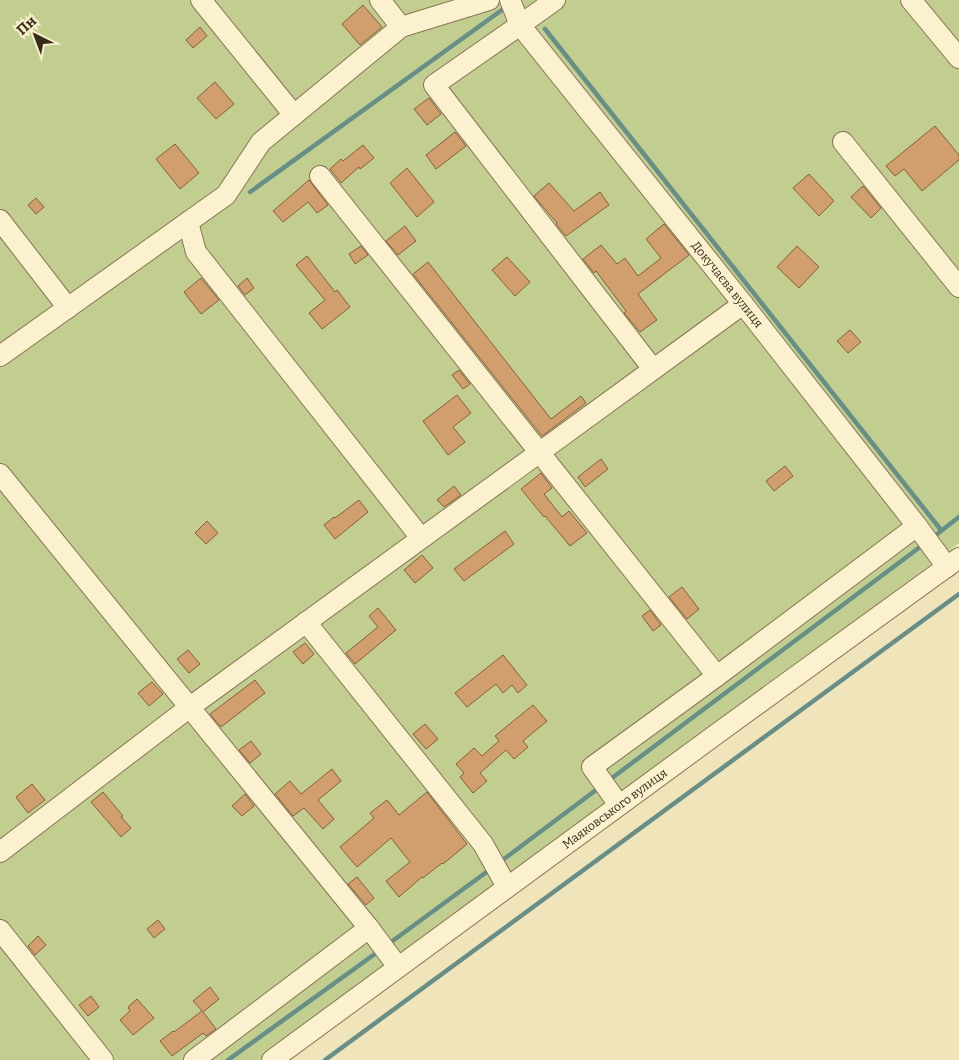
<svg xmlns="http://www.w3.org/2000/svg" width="959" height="1060" viewBox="0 0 959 1060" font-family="Bitter,serif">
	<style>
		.green { fill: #c2ce8f }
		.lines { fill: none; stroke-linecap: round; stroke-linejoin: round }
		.stream { stroke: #678e87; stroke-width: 4.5 }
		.building { fill: #d19f6e; stroke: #885e38 }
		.minor-casing { stroke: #887454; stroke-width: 22 }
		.minor { stroke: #fbf1ce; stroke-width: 20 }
		.labels { text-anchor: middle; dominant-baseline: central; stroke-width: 4.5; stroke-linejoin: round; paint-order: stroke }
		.street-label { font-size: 12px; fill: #362a1a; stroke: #f7eecb }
	</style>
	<rect width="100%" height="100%" fill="#f0e4bb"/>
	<polygon class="green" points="0,0 959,0 959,543 266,1060 0,1060"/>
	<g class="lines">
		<g class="stream">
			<polyline points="545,29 941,530"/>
			<polyline points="250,192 506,7"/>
			<polyline points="932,538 959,517"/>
			<polyline points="608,781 924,544"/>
			<polyline points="500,862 600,787"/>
			<polyline points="387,945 492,868"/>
			<polyline points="228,1060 379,951"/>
			<polyline points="325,1060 959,594"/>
		</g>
	</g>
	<g class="building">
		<polygon points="363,5 382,27 360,45 342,24"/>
		<polygon points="200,27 207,36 193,48 186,40"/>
		<polygon points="215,82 234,104 216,119 197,98"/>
		<polygon points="429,98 441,114 427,125 414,109"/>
		<polygon points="935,126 959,155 959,160 922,191 904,169 895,176 886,166"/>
		<polygon points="455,132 466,146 436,169 426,155"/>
		<polygon points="175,144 199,173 180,189 156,159"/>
		<polygon points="363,145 374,158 360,169 359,167 341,183 330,169 341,159 343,161"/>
		<polygon points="407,168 434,202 417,217 390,183"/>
		<polygon points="809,174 834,201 819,216 793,188"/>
		<polygon points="309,180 328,205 317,213 308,202 283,222 273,211"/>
		<polygon points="549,183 574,211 600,192 609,205 566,236 556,224 557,223 534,196"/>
		<polygon points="863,186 881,208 871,218 851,197"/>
		<polygon points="36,198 44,207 36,214 28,205"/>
		<polygon points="664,224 689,255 638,294 657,320 640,332 624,313 626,311 596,271 594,273 583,259 601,245 617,264 625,258 638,276 661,258 646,239"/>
		<polygon points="405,226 416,241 398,255 386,241"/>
		<polygon points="361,246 368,255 355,264 349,254"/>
		<polygon points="797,246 819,267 799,288 777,267"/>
		<polygon points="307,256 335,292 337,290 350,307 322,329 309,313 325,300 296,265"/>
		<polygon points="507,257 530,282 515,296 492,270"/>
		<polygon points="428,262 551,419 581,396 586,403 542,436 413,274"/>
		<polygon points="201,278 219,300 201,314 184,292"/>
		<polygon points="247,278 254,288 245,295 238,286"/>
		<polygon points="850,330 861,342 848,353 837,341"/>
		<polygon points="459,370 470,384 463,389 452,375"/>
		<polygon points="457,395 471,413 453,427 465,442 448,455 423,421"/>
		<polygon points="601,459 608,469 585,487 578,477"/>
		<polygon points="785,466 793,476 774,491 766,481"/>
		<polygon points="541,473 552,488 544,494 562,517 569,511 587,533 570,546 545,516 544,517 521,489"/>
		<polygon points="454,486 461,495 444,507 437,500"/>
		<polygon points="359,500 368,512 335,539 324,525 334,517 335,518"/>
		<polygon points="207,521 218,533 206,544 195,533"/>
		<polygon points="505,531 514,544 464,581 454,569"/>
		<polygon points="422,555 433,568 415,583 404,570"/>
		<polygon points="682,587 699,609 687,619 669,597"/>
		<polygon points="378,608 396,630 355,664 346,653 378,627 369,616"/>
		<polygon points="650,610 661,625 653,631 642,616"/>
		<polygon points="305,643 314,654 303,664 293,652"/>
		<polygon points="188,650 200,664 189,673 177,659"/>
		<polygon points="503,655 527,685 518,693 512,685 503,693 496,684 467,707 455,693"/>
		<polygon points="255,680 265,693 221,727 210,714"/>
		<polygon points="152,682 163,694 149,706 138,693"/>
		<polygon points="533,705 547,721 523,741 528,747 514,759 506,750 480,773 487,781 473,793 460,777 464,773 456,764 474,748 482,756 499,741 495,736"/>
		<polygon points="425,724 438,739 426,749 413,734"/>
		<polygon points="251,741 261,754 250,763 239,750"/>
		<polygon points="332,769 341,781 318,800 334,819 323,829 304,808 293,816 275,794 290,781 301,794"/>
		<polygon points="32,784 45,800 28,813 16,797"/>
		<polygon points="103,792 123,816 121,817 131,828 121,837 91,802"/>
		<polygon points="427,792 467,844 443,864 442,863 423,878 422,877 399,897 386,881 410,862 391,838 357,867 340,847 374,818 370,813 387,800 399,815"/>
		<polygon points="245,794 254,806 242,816 232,806"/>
		<polygon points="357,877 374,898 366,905 348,884"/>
		<polygon points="158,920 165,929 154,938 147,929"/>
		<polygon points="38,936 46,945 35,955 28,946"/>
		<polygon points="210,987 219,999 203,1012 216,1029 206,1036 203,1033 172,1056 160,1041 173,1031 174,1032 202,1011 193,1001"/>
		<polygon points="91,996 99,1007 88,1016 79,1005"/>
		<polygon points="137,999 154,1018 133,1035 120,1020 130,1011 128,1007"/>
	</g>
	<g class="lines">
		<g class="minor-casing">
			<g id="minor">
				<polyline points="201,0 294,115"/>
				<polyline points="380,0 401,27"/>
				<path id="s1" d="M510,0L520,25L743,304L917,526L947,567"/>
				<polyline points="555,0 520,25 434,85 653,369"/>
				<polyline points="911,0 959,58"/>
				<polyline points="843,142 959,287"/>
				<polyline points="320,176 717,676"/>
				<polyline points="0,220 68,308"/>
				<polyline points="188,222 196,252 421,538"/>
				<polyline points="0,356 226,195 261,142 401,27 489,0"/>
				<polyline points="0,474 369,928 398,967"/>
				<polyline points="306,622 483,844 507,887"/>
				<polyline points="619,805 592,767 717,676 917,526"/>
				<polyline points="0,852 190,707 743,304"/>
				<polyline points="0,930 103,1060"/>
				<polyline points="194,1060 369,928"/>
				<path id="s2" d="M272,1060L722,730L959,558"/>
			</g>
		</g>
		<use href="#minor" class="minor"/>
	</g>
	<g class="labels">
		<g class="street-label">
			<text stroke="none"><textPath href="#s1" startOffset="359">Докучаєва вулиця</textPath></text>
			<text stroke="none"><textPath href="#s2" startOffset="425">Маяковського вулиця</textPath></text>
		</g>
	</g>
	<g transform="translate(35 35) rotate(318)" stroke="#f7eecb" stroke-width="4" paint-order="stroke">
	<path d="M0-4L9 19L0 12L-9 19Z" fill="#362a1a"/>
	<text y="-8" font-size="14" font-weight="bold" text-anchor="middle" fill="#362a1a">Пн</text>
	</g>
</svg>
